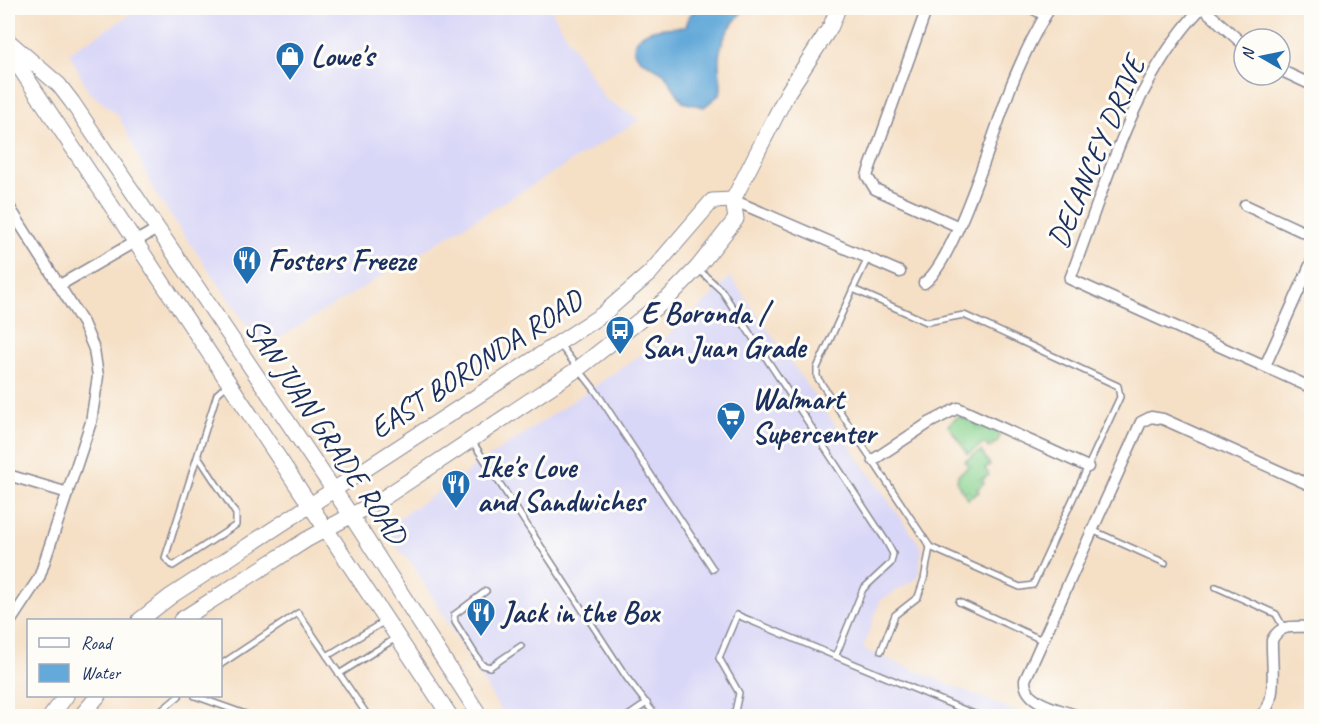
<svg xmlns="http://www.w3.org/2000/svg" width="1319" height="724" viewBox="0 0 1319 724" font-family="Caveat,sans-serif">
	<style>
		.built { fill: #d9d7f7 }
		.grass { fill: url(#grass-tufts); stroke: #528177; stroke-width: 1.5 }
		.park { fill: url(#park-crowns); stroke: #528177; stroke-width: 1.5 }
		.water { fill: #63a9d9; stroke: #3f6c9c; stroke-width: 1.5 }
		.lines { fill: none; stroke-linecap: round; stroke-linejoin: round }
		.lane-casing { stroke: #888792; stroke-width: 8 }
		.street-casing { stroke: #888792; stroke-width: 13 }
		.secondary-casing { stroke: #888792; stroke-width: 17 }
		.lane { stroke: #fff; stroke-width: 5 }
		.street { stroke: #fff; stroke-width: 10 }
		.secondary { stroke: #fff; stroke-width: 15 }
		.labels { text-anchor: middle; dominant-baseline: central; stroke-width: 6; stroke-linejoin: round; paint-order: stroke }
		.poi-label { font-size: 30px; font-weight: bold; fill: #1b2f5e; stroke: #fdfcf7; text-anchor: start }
		.street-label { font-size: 30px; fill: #1b2f5e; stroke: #fdfcf7 }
	</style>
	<defs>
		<pattern id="grass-tufts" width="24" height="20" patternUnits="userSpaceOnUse" patternTransform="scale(1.5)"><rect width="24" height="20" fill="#89d390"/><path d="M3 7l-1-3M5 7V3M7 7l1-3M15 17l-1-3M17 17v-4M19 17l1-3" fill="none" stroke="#76b57f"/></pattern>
		<pattern id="park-crowns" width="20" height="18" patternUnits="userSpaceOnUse" patternTransform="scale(1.5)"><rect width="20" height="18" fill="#89d390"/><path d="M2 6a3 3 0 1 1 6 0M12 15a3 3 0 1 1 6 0" fill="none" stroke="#76b57f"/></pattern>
	</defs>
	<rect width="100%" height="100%" fill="#fdfcf7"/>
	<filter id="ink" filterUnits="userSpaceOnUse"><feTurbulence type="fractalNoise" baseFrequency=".0167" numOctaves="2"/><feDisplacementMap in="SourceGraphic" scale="12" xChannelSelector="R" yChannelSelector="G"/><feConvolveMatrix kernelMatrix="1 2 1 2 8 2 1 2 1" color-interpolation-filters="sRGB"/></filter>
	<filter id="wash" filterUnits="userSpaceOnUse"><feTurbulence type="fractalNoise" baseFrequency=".008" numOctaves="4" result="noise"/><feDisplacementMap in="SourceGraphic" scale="24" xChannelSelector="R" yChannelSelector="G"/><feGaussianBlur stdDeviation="1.35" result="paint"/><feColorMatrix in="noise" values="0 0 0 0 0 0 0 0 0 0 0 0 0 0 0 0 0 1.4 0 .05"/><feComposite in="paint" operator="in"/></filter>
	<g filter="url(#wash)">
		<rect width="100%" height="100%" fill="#f5dfc5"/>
		<g class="built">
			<polygon points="142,8 550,8 604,98 640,120 263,348 155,193 119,116 88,91 69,52"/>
			<polygon points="730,276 922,548 918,578 880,601 863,649 1027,716 504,716 411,562 392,542 391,534 396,520 663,340 709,299"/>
		</g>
		<polygon class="grass" points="958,416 997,432 1000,436 997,442 989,448 984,443 968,454 948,425"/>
		<polygon class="park" points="981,451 990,465 985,468 989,475 982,480 984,483 977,489 979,492 968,499 957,483 958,475 968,467 965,461"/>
		<path class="water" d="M698,8H746C731,23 717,42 719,66C719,76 723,84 720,94L704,107L683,102L664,73L640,59L634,51C633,27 669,27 686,27L689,16Z"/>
	</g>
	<g filter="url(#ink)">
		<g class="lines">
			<g class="lane-casing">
				<g id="lane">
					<polyline points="697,268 722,291 886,541 893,554 891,563 863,589 836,655"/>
					<polygon points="853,289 927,322 964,315 1118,386 1120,397 1033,585 1020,587 930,547 817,377 817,368"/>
					<polyline points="853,289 868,258"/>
					<polyline points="560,345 595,390 713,569"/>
					<polyline points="472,441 627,678 656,716"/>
					<polyline points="198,456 236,514 236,525 173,566 165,558 217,394 228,384"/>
					<polyline points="1092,530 1165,563"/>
					<polyline points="1216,587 1276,614 1283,627"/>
					<polyline points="486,591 454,615 455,622 482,665 490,667 521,646"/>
					<polyline points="959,602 1042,640"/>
					<polyline points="881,651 895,615 918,597 924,579 930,547"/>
					<polyline points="327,656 385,621"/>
					<polyline points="220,665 298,613 368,716"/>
					<polyline points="339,674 396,638"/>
					<polyline points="195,696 251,716"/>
					<polyline points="155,716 179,696"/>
					<polyline points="628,716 647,703"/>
					<polyline points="734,716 739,693 719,658 737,615 979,716"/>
				</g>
			</g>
			<g class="street-casing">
				<g id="street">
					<polyline points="927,8 867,176 875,189 957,226"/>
					<polyline points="1032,8 1045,15"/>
					<path d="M1201,8C1131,83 1106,185 1070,279L1312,388"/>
					<polyline points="1203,8 1244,45"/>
					<polyline points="1280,70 1312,85"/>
					<polyline points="733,200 900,272"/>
					<polyline points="8,205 83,323 94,349 98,376 91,422 39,578 8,625"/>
					<polyline points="1245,205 1312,236"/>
					<path d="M924,283C954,263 996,126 1011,86C1022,59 1034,33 1050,8"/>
					<polyline points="60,285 157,229"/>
					<polyline points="1265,366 1312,261"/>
					<polyline points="873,460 929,423 958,408 1088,467"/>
					<polyline points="8,475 68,493"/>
					<path d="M1078,716C1060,709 1024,704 1025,680L1141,422L1151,417L1163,419L1312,486"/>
					<path d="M1260,716C1279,703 1271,662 1272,640C1281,623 1294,627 1312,627"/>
				</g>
			</g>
			<g class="secondary-casing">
				<g id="secondary">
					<polyline points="8,41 59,85 72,102 352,517 480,716"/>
					<polyline points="8,50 450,716"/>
					<polyline points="140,620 171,596 603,314 650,273 712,201 733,200"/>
					<polyline points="181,620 306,540 385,497 579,368 668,298 697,268 736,219 733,200 788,92 831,26 838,8"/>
					<polyline points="51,716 66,696"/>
					<polyline points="81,716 98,696"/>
				</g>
			</g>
			<use href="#lane" class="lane"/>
			<use href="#street" class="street"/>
			<use href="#secondary" class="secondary"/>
		</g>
	</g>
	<defs>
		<g id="shop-pin" transform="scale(1.5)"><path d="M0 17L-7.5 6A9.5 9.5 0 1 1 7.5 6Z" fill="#1f6fb2" stroke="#fdfcf7"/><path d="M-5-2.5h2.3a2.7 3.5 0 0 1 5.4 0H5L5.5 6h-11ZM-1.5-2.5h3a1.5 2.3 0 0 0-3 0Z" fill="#fff"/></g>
		<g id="restaurant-pin" transform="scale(1.5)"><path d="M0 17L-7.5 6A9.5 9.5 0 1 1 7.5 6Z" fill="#1f6fb2" stroke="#fdfcf7"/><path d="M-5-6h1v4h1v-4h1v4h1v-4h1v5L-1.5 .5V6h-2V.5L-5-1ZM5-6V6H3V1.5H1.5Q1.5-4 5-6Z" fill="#fff"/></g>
		<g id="bus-pin" transform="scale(1.5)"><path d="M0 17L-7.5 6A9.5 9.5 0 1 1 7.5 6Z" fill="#1f6fb2" stroke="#fdfcf7"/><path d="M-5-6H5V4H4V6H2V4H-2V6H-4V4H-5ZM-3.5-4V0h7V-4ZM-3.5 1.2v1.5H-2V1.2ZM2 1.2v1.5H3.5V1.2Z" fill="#fff"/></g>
		<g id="supermarket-pin" transform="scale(1.5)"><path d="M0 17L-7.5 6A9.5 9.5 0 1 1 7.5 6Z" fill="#1f6fb2" stroke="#fdfcf7"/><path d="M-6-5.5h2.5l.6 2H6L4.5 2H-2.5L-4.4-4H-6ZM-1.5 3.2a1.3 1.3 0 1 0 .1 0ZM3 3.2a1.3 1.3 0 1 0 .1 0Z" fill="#fff"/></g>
	</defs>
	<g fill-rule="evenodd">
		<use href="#shop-pin" x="290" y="56"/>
		<use href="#restaurant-pin" x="247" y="260"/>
		<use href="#bus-pin" x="620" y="330"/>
		<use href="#supermarket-pin" x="731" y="416"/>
		<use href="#restaurant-pin" x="456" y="484"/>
		<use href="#restaurant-pin" x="481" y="612"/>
	</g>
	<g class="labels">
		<g class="poi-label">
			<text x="311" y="56">Lowe's</text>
			<text x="268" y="260">Fosters Freeze</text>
			<text x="641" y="313">E Boronda /<tspan x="641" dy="34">San Juan Grade</tspan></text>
			<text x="752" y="399">Walmart<tspan x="752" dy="34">Supercenter</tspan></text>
			<text x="477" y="467">Ike's Love<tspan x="477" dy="34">and Sandwiches</tspan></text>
			<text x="502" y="612">Jack in the Box</text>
		</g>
		<g class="street-label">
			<text transform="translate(1096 152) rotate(-67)">DELANCEY DRIVE</text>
			<text transform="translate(476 364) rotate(-33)">EAST BORONDA ROAD</text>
			<text transform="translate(326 431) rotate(56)">SAN JUAN GRADE ROAD</text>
		</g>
	</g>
	<rect width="1319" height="724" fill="none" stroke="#fdfcf7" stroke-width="30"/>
	<rect x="27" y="619" width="195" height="78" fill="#fdfcf7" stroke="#a3aaba" stroke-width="1.5"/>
	<rect x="39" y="638" width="30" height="9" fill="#ffffff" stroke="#a3aaba" stroke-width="1.5"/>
	<text x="81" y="649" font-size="18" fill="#1b2f5e">Road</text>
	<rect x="39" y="664" width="30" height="18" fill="#63a9d9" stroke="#a3aaba" stroke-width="1.5"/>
	<text x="81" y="679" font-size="18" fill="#1b2f5e">Water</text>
	<g transform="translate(1262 57) rotate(279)"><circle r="28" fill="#fdfcf7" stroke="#a3aaba" stroke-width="1.5"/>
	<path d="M0-4.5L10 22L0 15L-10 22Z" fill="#1f6fb2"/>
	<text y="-9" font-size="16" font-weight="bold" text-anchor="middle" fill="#1b2f5e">N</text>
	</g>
</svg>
